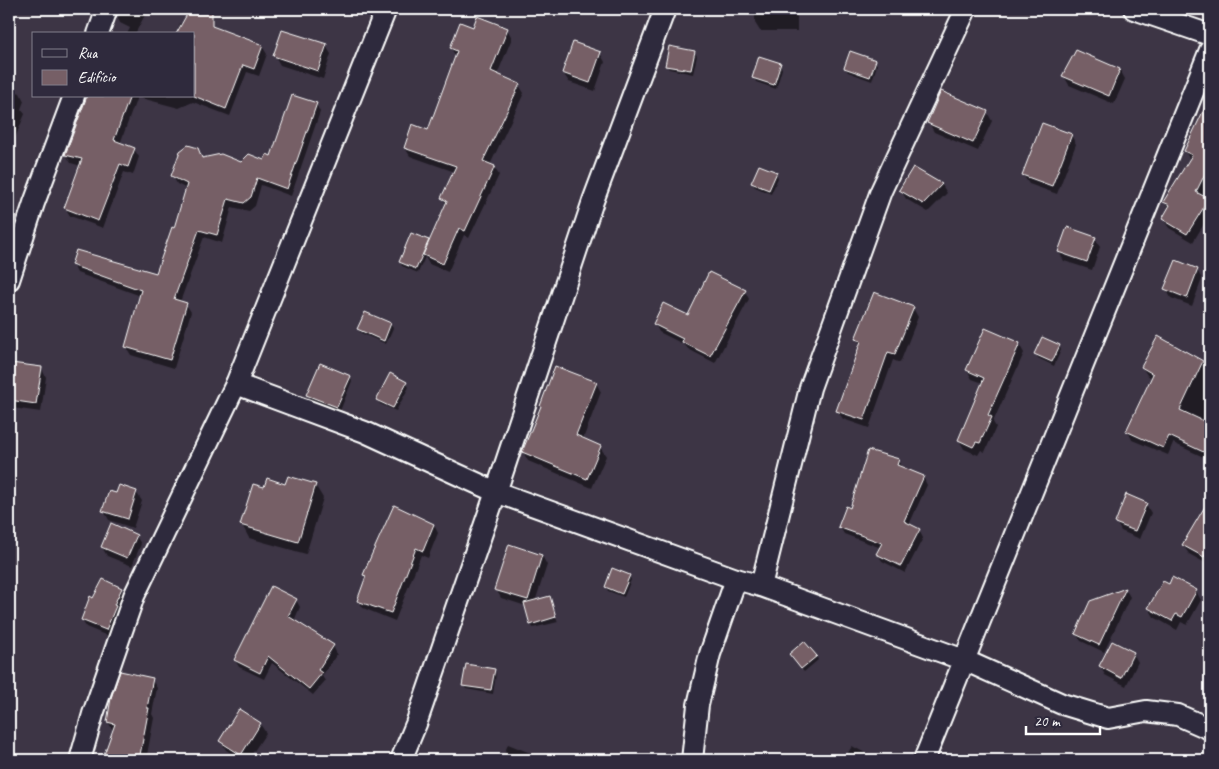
<svg xmlns="http://www.w3.org/2000/svg" width="1219" height="769" viewBox="0 0 1219 769" font-family="Caveat,sans-serif">
	<style>
		.shadow { fill: #0007 }
		.building { fill: #765f66; stroke: #fff }
		.lines { fill: none; stroke-linecap: round; stroke-linejoin: round }
		.minor-casing { stroke: #fff; stroke-width: 24 }
		.minor { stroke: #2f2a3d; stroke-width: 20 }
	</style>
	<rect width="100%" height="100%" fill="#3d3545"/>
	<filter id="ink" filterUnits="userSpaceOnUse"><feTurbulence type="fractalNoise" baseFrequency=".02" numOctaves="2"/><feDisplacementMap in="SourceGraphic" scale="10" xChannelSelector="R" yChannelSelector="G"/><feConvolveMatrix kernelMatrix="1 2 1 2 8 2 1 2 1" color-interpolation-filters="sRGB"/></filter>
	<g filter="url(#ink)">
		<g class="shadow">
			<polygon points="123,9 138,9 142,11 145,15 136,32 139,34 127,34 130,28 120,23 118,18"/>
			<polygon points="755,9 797,9 797,31 760,31 755,23"/>
			<polygon points="180,23 262,46 267,54 259,76 247,72 230,116 193,102 179,108 137,97 120,144 134,149 139,157 133,175 124,172 103,228 70,216 65,207 81,166 71,163 66,155 88,96 194,96 194,34 177,34"/>
			<polygon points="474,29 507,29 512,38 497,75 519,85 524,93 490,165 494,167 499,175 469,238 464,235 448,272 429,264 425,257 418,273 402,266 400,262 428,241 429,244 446,205 443,198 455,172 410,156 405,148 429,132 456,57 451,48"/>
			<polygon points="326,46 331,54 323,79 280,65 275,56"/>
			<polygon points="694,52 697,56 693,74 669,69 666,65"/>
			<polygon points="600,53 605,62 595,91 569,82 563,73"/>
			<polygon points="875,61 877,65 872,81 848,72 845,68"/>
			<polygon points="780,64 782,69 776,89 756,82 754,78"/>
			<polygon points="1120,70 1125,79 1114,104 1069,85 1064,76"/>
			<polygon points="9,89 20,93 24,101 21,109 25,114 15,138 9,136"/>
			<polygon points="316,104 320,112 291,196 261,185 255,206 249,211 232,207 222,243 204,237 180,302 186,304 191,312 174,368 131,355 126,347 141,296 77,273 73,265 156,274 175,230 187,189 177,184 173,176 197,149 203,159 241,163 265,162 271,157"/>
			<polygon points="987,112 992,121 978,151 934,132 929,123"/>
			<polygon points="1204,113 1210,116 1210,181 1202,197 1208,200 1210,204 1210,214 1193,242 1169,228 1163,219 1169,209 1165,202 1190,160 1185,151"/>
			<polygon points="1071,135 1076,144 1057,194 1029,184 1023,175"/>
			<polygon points="913,169 942,185 947,193 928,212 906,199 901,190"/>
			<polygon points="776,173 778,178 771,194 755,187 752,183"/>
			<polygon points="1095,238 1100,247 1092,270 1064,261 1059,252"/>
			<polygon points="1197,270 1202,279 1192,306 1171,298 1166,289"/>
			<polygon points="745,291 749,299 715,363 688,349 685,345 659,332 655,324 689,317"/>
			<polygon points="913,308 918,317 900,363 893,360 869,428 843,419 837,410 861,345 857,339"/>
			<polygon points="390,324 393,328 386,344 361,333 358,329"/>
			<polygon points="1159,338 1210,366 1210,460 1173,443 1168,455 1132,440 1128,431 1152,378 1147,375 1142,367"/>
			<polygon points="1019,344 1024,353 993,422 996,427 985,452 981,450 978,455 964,449 959,440 983,383 972,379 967,370"/>
			<polygon points="1059,346 1061,350 1054,366 1038,358 1036,354"/>
			<polygon points="12,365 41,368 46,377 41,412 12,408 9,402 9,390"/>
			<polygon points="350,377 352,381 340,411 310,399 308,395"/>
			<polygon points="406,383 409,387 396,411 380,404 378,400"/>
			<polygon points="596,383 601,392 583,439 600,447 606,456 592,488 528,461 523,452"/>
			<polygon points="898,460 902,469 923,477 927,485 909,525 919,530 923,538 905,573 882,561 878,554 881,548 844,534 840,527 851,509"/>
			<polygon points="286,485 315,485 323,498 306,554 249,538 242,525 265,489"/>
			<polygon points="136,492 142,501 133,528 109,520 104,511 117,495"/>
			<polygon points="1146,504 1151,513 1140,539 1121,531 1116,522"/>
			<polygon points="1207,505 1210,507 1210,563 1209,565 1189,554 1183,545"/>
			<polygon points="434,525 438,533 428,558 421,555 395,621 363,608 358,600 366,578 365,575"/>
			<polygon points="136,536 141,544 132,566 107,556 102,547"/>
			<polygon points="542,556 547,565 535,602 549,598 558,622 533,628 526,606 501,598 496,589"/>
			<polygon points="629,576 631,580 624,597 608,591 606,587"/>
			<polygon points="1169,585 1196,591 1201,600 1187,625 1181,622 1177,630 1154,617 1149,608"/>
			<polygon points="121,589 125,596 118,612 119,614 110,637 86,627 82,620 94,599"/>
			<polygon points="1126,590 1130,597 1104,652 1081,641 1076,634 1091,602"/>
			<polygon points="296,600 300,607 294,621 333,646 337,654 322,676 325,681 313,695 272,663 264,679 239,667 235,660"/>
			<polygon points="1133,653 1138,662 1126,686 1105,675 1100,666"/>
			<polygon points="790,655 816,656 818,660 804,672"/>
			<polygon points="494,670 496,674 493,694 466,689 464,685"/>
			<polygon points="152,680 157,688 152,714 154,718 146,760 104,760 114,732 108,722"/>
			<polygon points="260,724 266,733 248,760 243,760 226,750 221,741"/>
			<polygon points="508,744 538,756 540,760 502,760"/>
			<polygon points="852,746 869,755 871,760 844,760"/>
			<polygon points="335,753 342,760 327,760"/>
			<polygon points="26,756 38,760 24,760"/>
			<polygon points="943,757 954,760 942,760"/>
		</g>
		<g class="building">
			<polygon points="190,9 212,9 212,26 263,45 254,69 243,65 226,109 194,96 194,34 176,34"/>
			<polygon points="477,16 508,28 491,71 520,84 483,161 495,166 465,231 459,228 443,264 423,255 447,201 441,198 456,166 404,148 412,124 428,130 457,51 450,48 460,22 473,27"/>
			<polygon points="282,30 327,44 318,71 273,56"/>
			<polygon points="573,42 601,52 590,83 562,73"/>
			<polygon points="669,46 695,51 691,70 665,66"/>
			<polygon points="1076,50 1120,69 1109,96 1062,76"/>
			<polygon points="850,51 876,60 870,77 844,68"/>
			<polygon points="759,56 781,63 774,85 752,78"/>
			<polygon points="941,91 988,111 973,143 927,123"/>
			<polygon points="292,95 317,103 287,189 257,178 251,197 244,203 228,199 217,235 199,230 174,299 187,303 170,360 125,347 141,290 71,265 76,250 156,273 172,227 174,228 187,184 171,176 180,151 188,145 198,148 202,158 221,154 241,162 249,154 264,160 267,154 271,156"/>
			<polygon points="87,96 130,96 114,140 135,148 128,167 120,164 98,221 64,208 82,159 65,155"/>
			<polygon points="1210,97 1210,164 1196,192 1209,199 1187,234 1162,219 1170,205 1163,202 1192,155 1184,151"/>
			<polygon points="1042,123 1072,134 1052,186 1022,175"/>
			<polygon points="759,165 777,172 769,190 751,183"/>
			<polygon points="913,167 942,184 923,204 899,190"/>
			<polygon points="1067,227 1096,237 1087,262 1058,252"/>
			<polygon points="411,233 429,240 416,269 399,262"/>
			<polygon points="1176,260 1198,269 1187,298 1164,289"/>
			<polygon points="709,272 746,290 710,356 682,342 683,339 653,324 663,303 688,315"/>
			<polygon points="874,292 914,307 895,354 888,352 864,420 836,411 861,341 855,339"/>
			<polygon points="365,312 391,323 384,341 357,329"/>
			<polygon points="985,328 1020,343 988,415 992,417 980,443 976,442 973,447 958,440 984,378 966,370"/>
			<polygon points="1158,336 1203,361 1180,410 1210,424 1210,455 1169,436 1163,448 1126,431 1153,374 1141,367"/>
			<polygon points="1042,337 1060,345 1052,362 1034,354"/>
			<polygon points="11,363 42,367 36,404 9,400 9,382"/>
			<polygon points="320,363 351,376 337,407 306,395"/>
			<polygon points="555,366 597,382 576,435 601,446 587,479 522,452 541,406 540,406"/>
			<polygon points="390,373 407,382 393,408 376,400"/>
			<polygon points="868,450 899,459 897,465 924,476 904,521 920,529 901,566 876,554 882,543 838,527 846,506 850,508"/>
			<polygon points="288,476 316,484 298,542 240,525 253,484 264,487 267,478 285,484"/>
			<polygon points="119,485 137,491 128,519 102,511 109,491 116,493"/>
			<polygon points="1126,494 1147,503 1135,531 1115,523"/>
			<polygon points="1210,498 1210,546 1204,557 1182,545"/>
			<polygon points="394,505 434,524 423,551 416,548 391,613 357,601 366,576 363,575 371,556"/>
			<polygon points="111,523 137,535 127,558 101,547"/>
			<polygon points="509,544 542,555 528,600 494,590"/>
			<polygon points="612,568 630,575 622,594 605,587"/>
			<polygon points="1172,577 1197,590 1182,617 1176,614 1172,621 1148,608 1163,581 1169,584"/>
			<polygon points="103,579 122,588 114,605 116,606 106,630 81,620 90,596 93,598"/>
			<polygon points="271,586 297,599 288,616 334,645 318,670 322,673 309,689 268,656 260,673 234,660"/>
			<polygon points="1126,588 1099,645 1075,634 1090,601"/>
			<polygon points="550,596 556,617 530,625 524,603"/>
			<polygon points="804,641 817,656 801,669 789,654"/>
			<polygon points="1112,641 1134,652 1121,678 1099,666"/>
			<polygon points="466,664 495,669 491,690 462,686"/>
			<polygon points="120,671 153,678 147,708 149,708 139,760 102,760 115,724 107,722 111,698"/>
			<polygon points="239,709 261,723 241,755 219,741"/>
		</g>
		<g class="lines">
			<g class="minor-casing">
				<g id="minor">
					<polyline points="1134,9 1210,35"/>
					<polyline points="98,34 107,9"/>
					<polyline points="9,280 34,203 74,96"/>
					<polyline points="236,384 365,432 496,492 736,579 761,586 964,660 1062,704 1108,718 1146,711 1178,715 1210,729"/>
					<polyline points="761,586 810,388 881,191 966,9"/>
					<polyline points="80,760 93,714 134,596 236,384 386,9"/>
					<polyline points="401,760 416,724 496,492 593,201 665,9"/>
					<polyline points="692,760 698,705 710,654 736,579"/>
					<polyline points="924,760 1210,50"/>
				</g>
			</g>
			<use href="#minor" class="minor"/>
		</g>
	</g>
	<rect width="1219" height="769" fill="none" stroke="#2f2a3d" stroke-width="30"/>
	<rect x="15" y="15" width="1189" height="739" fill="none" stroke="#fff" stroke-width="2" filter="url(#ink)"/>
	<rect x="32" y="32" width="162" height="65" fill="#2f2a3d" stroke="#827f8b"/>
	<rect x="42" y="49" width="25" height="8" fill="#2f2a3d" stroke="#827f8b"/>
	<text x="78" y="58" font-size="15" fill="#ffffff">Rua</text>
	<rect x="42" y="70" width="25" height="15" fill="#765f66" stroke="#827f8b"/>
	<text x="78" y="82" font-size="15" fill="#ffffff">Edifício</text>
	<path d="M1026 726v8h74v-8" fill="none" stroke="#ffffff" stroke-width="2.5"/>
	<text x="1034" y="726" font-size="15" fill="#ffffff" stroke="#2f2a3d" stroke-width="4" paint-order="stroke">20 m</text>
</svg>
